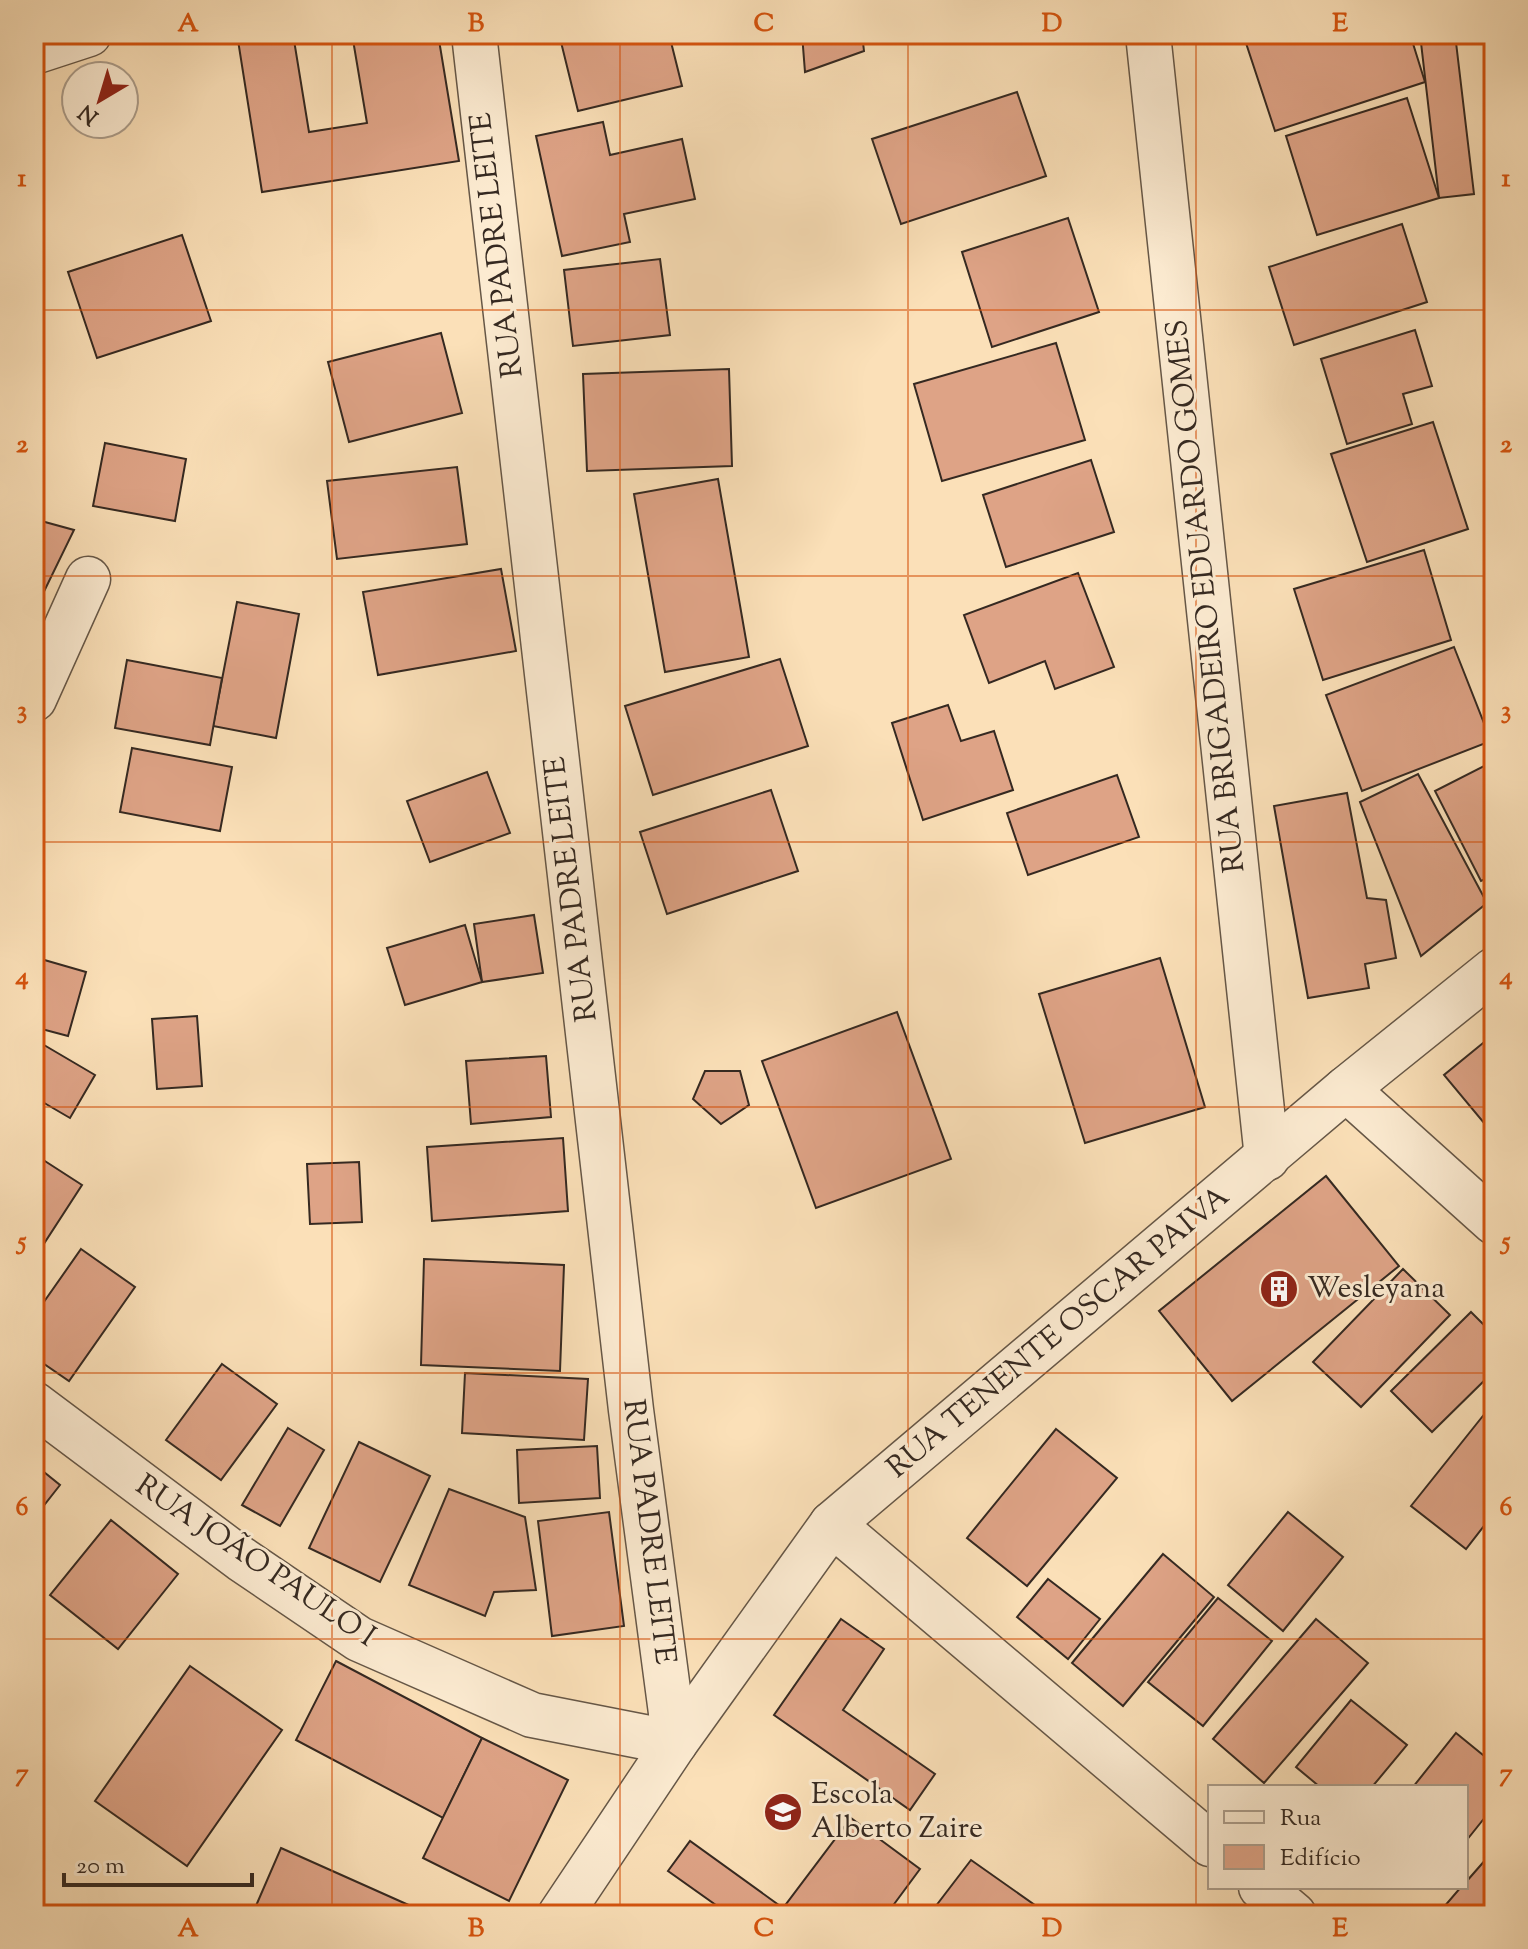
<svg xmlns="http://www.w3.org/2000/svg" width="1528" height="1949" viewBox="0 0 1528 1949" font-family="'Sorts Mill Goudy',serif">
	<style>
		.building { fill: #dea386; stroke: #352921; stroke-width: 2 }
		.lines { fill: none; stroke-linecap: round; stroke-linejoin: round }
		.minor-casing { stroke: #665747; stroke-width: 47 }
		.tertiary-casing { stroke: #665747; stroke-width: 47 }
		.minor { stroke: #fcebd1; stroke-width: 44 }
		.tertiary { stroke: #fcebd1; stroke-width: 44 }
		.grid { fill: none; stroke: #d6540e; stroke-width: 2; stroke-opacity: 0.55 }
		.labels { text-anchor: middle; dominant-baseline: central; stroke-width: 6; stroke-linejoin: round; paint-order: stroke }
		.street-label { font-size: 30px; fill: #352921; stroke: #fcebd1 }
		.poi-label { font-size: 30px; fill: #352921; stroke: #fcebd1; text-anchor: start }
		.neatline { fill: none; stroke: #d6540e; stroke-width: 3 }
		.grid-label { font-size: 26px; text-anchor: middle; font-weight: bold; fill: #d6540e }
	</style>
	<rect width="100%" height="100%" fill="#fbe0b8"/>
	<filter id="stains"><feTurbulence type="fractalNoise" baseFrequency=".0025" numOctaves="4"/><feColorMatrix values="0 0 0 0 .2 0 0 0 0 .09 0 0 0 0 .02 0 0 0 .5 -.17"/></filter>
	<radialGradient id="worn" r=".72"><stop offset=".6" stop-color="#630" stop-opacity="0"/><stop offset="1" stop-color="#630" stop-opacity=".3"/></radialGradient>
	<g class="building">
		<polygon points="237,34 293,34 309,132 367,123 352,34 438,34 459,161 262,192"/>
		<polygon points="574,34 669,34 682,86 578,111 560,38"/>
		<polygon points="802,34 862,34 864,51 805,72"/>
		<polygon points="1243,34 1410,34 1425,82 1275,131"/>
		<polygon points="1420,34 1455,34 1474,194 1439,198"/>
		<polygon points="1017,92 1046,176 901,224 872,139"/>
		<polygon points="1407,98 1439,198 1317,235 1286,136"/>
		<polygon points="603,122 610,155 682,139 695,199 624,214 630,242 562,256 536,136"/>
		<polygon points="1068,218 1099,312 992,347 962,252"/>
		<polygon points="1402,224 1427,302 1294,345 1269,267"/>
		<polygon points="182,235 211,321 97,358 68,272"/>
		<polygon points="660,259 670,335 573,346 564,270"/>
		<polygon points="1415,330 1432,386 1403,394 1412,424 1347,444 1321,359"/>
		<polygon points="441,333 462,413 349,442 328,362"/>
		<polygon points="1056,343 1085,440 942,481 914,384"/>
		<polygon points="729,369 732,466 587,471 583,374"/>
		<polygon points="1433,422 1468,529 1367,562 1331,454"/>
		<polygon points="105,443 186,459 175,521 93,506"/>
		<polygon points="1091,460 1114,532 1006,567 983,495"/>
		<polygon points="457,467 467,544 337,559 327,481"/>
		<polygon points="718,479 749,657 665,672 634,494"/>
		<polygon points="34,519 74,530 34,612"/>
		<polygon points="1424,550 1451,640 1323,680 1294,589"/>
		<polygon points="501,569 516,651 378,675 363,592"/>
		<polygon points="1078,573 1114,667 1055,689 1045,661 989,683 964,615"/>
		<polygon points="237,602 299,614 276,738 213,726"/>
		<polygon points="1454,647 1491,741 1362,791 1326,695"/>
		<polygon points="780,659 808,746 653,795 625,706"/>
		<polygon points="127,660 222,678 210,745 115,728"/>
		<polygon points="948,705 961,741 994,731 1013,790 923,820 892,723"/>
		<polygon points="132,748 232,767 220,831 120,812"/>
		<polygon points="1494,761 1494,875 1481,881 1435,791"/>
		<polygon points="487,772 510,833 430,862 407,801"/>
		<polygon points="1418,774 1487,903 1421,956 1360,802"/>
		<polygon points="1117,775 1139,837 1028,875 1007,813"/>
		<polygon points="771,790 798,871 667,914 640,832"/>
		<polygon points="1347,793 1367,898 1386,900 1396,958 1365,964 1369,988 1308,998 1274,806"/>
		<polygon points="534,915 543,973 482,982 474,924"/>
		<polygon points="465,925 482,982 405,1005 387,948"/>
		<polygon points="34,957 86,972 68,1036 34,1027"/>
		<polygon points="1160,958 1205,1107 1085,1143 1039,994"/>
		<polygon points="897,1012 951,1159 816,1208 762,1061"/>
		<polygon points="197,1016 202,1086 157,1089 152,1019"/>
		<polygon points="1494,1034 1494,1135 1444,1075"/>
		<polygon points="44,1045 95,1075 70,1118 34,1097 34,1063"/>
		<polygon points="546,1056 551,1117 471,1124 466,1061"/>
		<polygon points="705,1071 740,1071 749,1105 721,1124 693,1099"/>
		<polygon points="563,1138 568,1211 432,1221 427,1147"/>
		<polygon points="34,1154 82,1185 34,1259"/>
		<polygon points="359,1162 362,1222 310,1224 307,1164"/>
		<polygon points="1326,1176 1399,1266 1232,1401 1159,1311"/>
		<polygon points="81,1249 135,1287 69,1381 34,1357 34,1316"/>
		<polygon points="424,1259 564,1265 560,1371 421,1365"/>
		<polygon points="1403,1269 1450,1315 1361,1407 1313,1362"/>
		<polygon points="1471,1312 1494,1335 1494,1371 1432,1432 1391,1391"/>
		<polygon points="222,1364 277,1404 221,1480 166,1440"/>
		<polygon points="465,1373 588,1379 584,1440 462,1433"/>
		<polygon points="1494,1402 1494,1513 1466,1549 1411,1506"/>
		<polygon points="288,1428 324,1450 280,1526 242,1505"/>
		<polygon points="1056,1429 1117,1478 1027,1586 967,1538"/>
		<polygon points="359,1442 430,1476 380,1582 309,1548"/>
		<polygon points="597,1446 600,1498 519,1503 517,1450"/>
		<polygon points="34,1464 60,1485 34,1518"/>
		<polygon points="449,1489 525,1517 536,1590 494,1592 485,1616 409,1585"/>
		<polygon points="609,1512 624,1626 552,1636 538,1521"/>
		<polygon points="1288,1512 1343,1557 1283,1631 1228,1585"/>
		<polygon points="111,1520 178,1574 118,1649 50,1595"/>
		<polygon points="1163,1554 1214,1597 1123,1706 1072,1663"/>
		<polygon points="1048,1579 1100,1619 1068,1659 1017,1617"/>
		<polygon points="1218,1598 1272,1641 1203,1726 1148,1682"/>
		<polygon points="841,1619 884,1649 843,1710 935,1774 910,1810 774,1715"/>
		<polygon points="1316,1619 1368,1663 1264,1783 1213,1739"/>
		<polygon points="336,1661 482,1738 443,1818 296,1740"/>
		<polygon points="190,1666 282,1730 187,1866 95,1801"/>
		<polygon points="1351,1700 1407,1745 1372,1787 1320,1787 1296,1767"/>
		<polygon points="1456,1733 1494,1764 1494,1806 1466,1841 1466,1787 1413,1787"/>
		<polygon points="482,1738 568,1780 509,1901 423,1858"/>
		<polygon points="851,1818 920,1869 886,1915 730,1915 668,1871 690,1841 783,1908"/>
		<polygon points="281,1848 431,1915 252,1915"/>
		<polygon points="1494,1850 1494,1915 1437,1915 1461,1887 1466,1887 1466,1882"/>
		<polygon points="971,1860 1049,1915 929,1915"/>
	</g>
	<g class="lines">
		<g class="minor-casing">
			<g id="minor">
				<polyline points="1148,34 1267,1158"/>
				<polyline points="34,52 89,34"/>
				<polyline points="34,699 88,579"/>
				<polyline points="1346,1089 1494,1222"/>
				<polyline points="34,1404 241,1559 359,1639 532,1715 675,1743 631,1410 474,34"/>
				<polyline points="832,1524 1210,1844"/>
				<polyline points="1261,1887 1294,1915"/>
			</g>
		</g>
		<g class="tertiary-casing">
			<polyline id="tertiary" points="560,1915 675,1743 832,1524 1346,1089 1494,970"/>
		</g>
		<use href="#minor" class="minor"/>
		<use href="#tertiary" class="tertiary"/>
	</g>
	<path class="grid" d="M332,34V1915M620,34V1915M908,34V1915M1196,34V1915M34,310H1494M34,576H1494M34,842H1494M34,1107H1494M34,1373H1494M34,1639H1494"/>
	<defs>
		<g id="building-disc" transform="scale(2)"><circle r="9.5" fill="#8f2418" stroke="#fcebd1"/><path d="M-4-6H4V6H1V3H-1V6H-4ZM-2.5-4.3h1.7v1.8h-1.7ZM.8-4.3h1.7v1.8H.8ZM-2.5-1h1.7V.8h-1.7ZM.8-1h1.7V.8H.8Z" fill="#fff"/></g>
		<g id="school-disc" transform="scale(2)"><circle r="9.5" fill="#8f2418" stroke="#fcebd1"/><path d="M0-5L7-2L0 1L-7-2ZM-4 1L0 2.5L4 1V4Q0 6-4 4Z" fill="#fff"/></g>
	</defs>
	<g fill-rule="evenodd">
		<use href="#building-disc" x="1279" y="1289"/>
		<use href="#school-disc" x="783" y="1812"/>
	</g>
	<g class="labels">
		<g class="street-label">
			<text transform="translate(498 245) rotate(-97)">RUA PADRE LEITE</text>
			<text transform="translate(1207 596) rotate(-96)">RUA BRIGADEIRO EDUARDO GOMES</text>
			<text transform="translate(572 889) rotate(-97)">RUA PADRE LEITE</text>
			<text transform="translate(1059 1333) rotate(-40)">RUA TENENTE OSCAR PAIVA</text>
			<text transform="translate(648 1532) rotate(83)">RUA PADRE LEITE</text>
			<text transform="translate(255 1562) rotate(34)">RUA JOÃO PAULO I</text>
		</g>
		<g class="poi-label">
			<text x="1307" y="1289">Wesleyana</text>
			<text x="811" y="1795">Escola<tspan x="811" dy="34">Alberto Zaire</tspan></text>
		</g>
	</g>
	<rect width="1528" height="1949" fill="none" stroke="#fbe0b8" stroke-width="88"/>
	<rect x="1208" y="1785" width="260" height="104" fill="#fcebd1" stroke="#ac9d8b" stroke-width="2"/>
	<rect x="1224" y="1811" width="40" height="12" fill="#fcebd1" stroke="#ac9d8b" stroke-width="2"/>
	<text x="1280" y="1825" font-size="24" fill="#352921">Rua</text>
	<rect x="1224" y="1845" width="40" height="24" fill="#dea386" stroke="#ac9d8b" stroke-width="2"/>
	<text x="1280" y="1865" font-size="24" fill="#352921">Edifício</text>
	<g transform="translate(100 100) rotate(218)"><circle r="38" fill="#fcebd1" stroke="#ac9d8b" stroke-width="2"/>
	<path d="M0-6L14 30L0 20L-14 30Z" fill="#8f2418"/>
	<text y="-12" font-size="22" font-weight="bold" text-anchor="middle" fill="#352921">N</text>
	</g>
	<path d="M64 1873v12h188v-12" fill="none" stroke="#352921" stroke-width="4"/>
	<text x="76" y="1873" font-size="24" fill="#352921" stroke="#fcebd1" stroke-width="6" paint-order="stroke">20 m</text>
	<rect x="44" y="44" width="1440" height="1861" class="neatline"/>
	<g class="grid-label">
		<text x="188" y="31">A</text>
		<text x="476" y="31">B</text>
		<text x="764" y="31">C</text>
		<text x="1052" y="31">D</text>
		<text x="1340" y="31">E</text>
		<text x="22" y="186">1</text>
		<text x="1506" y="186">1</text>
		<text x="22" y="452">2</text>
		<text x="1506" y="452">2</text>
		<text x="22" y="718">3</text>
		<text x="1506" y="718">3</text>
		<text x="22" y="984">4</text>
		<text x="1506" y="984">4</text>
		<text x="22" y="1249">5</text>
		<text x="1506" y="1249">5</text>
		<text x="22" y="1515">6</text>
		<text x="1506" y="1515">6</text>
		<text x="22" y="1781">7</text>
		<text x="1506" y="1781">7</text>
		<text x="188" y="1936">A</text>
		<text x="476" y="1936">B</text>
		<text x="764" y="1936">C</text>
		<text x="1052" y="1936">D</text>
		<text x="1340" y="1936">E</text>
	</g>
	<rect width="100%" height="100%" filter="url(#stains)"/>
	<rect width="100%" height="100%" fill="url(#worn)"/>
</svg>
